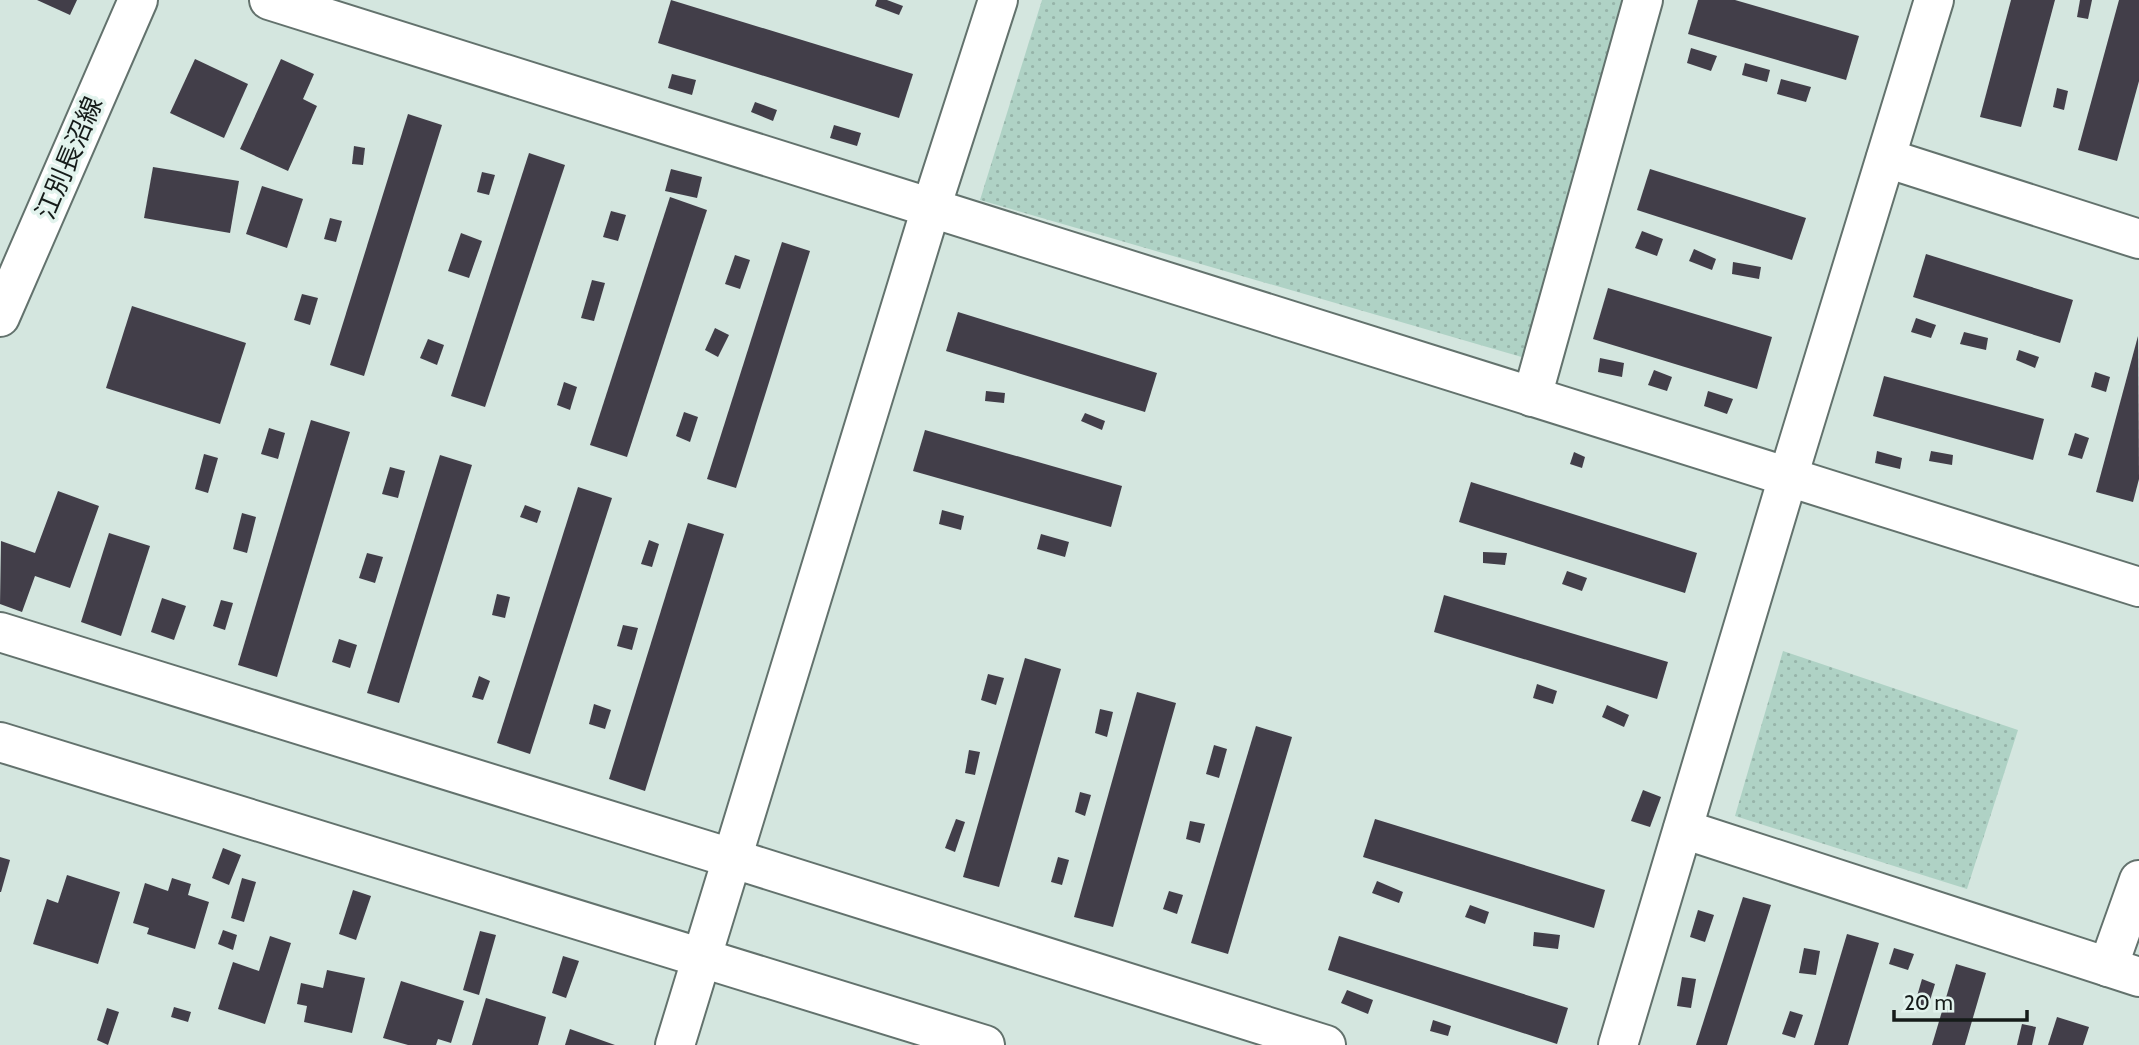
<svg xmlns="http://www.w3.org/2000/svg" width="2139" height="1045" viewBox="0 0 2139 1045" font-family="Cabin,'Noto Sans JP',sans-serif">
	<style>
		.grass { fill: url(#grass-dots) }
		.building { fill: #423e49 }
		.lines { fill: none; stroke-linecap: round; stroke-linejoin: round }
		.street-casing { stroke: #63726d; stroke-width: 42 }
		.secondary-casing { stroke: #63726d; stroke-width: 42 }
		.street { stroke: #fff; stroke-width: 38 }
		.secondary { stroke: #fff; stroke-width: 38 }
		.labels { text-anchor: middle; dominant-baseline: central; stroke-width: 7; stroke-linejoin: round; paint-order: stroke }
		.street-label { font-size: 26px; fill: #151b19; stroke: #e2f3ed }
	</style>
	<defs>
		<pattern id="grass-dots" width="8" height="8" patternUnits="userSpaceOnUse" patternTransform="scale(1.75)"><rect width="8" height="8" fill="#afd2c5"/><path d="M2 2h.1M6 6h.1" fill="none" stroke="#96b4a9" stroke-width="1.8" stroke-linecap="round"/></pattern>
	</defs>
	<rect width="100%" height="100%" fill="#d4e6df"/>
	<g class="grass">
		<polygon points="1042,0 1623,0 1525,358 980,200"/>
		<polygon points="1783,651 2018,730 1967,889 1735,816"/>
	</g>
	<g class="building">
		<polygon points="37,0 77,0 70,15"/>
		<polygon points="671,0 913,74 899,118 658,43"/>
		<polygon points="877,0 887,0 903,6 899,15 875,6"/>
		<polygon points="1698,0 1735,0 1859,36 1846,80 1688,34"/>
		<polygon points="2011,0 2055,0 2021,127 1980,117"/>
		<polygon points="2080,0 2092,0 2088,19 2077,17"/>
		<polygon points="2119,0 2139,0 2139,81 2117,161 2078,150"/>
		<polygon points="1691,48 1717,56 1711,71 1687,63"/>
		<polygon points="195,59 248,84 224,138 170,113"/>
		<polygon points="281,59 314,74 303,99 317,106 288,171 240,149"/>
		<polygon points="1745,63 1770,70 1767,82 1742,75"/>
		<polygon points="672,74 696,80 692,95 668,88"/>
		<polygon points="1781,79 1811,87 1806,102 1777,94"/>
		<polygon points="2057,88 2068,91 2064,110 2053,107"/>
		<polygon points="755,102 777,110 773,121 751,112"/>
		<polygon points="408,114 442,125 364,376 330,365"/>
		<polygon points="834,125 861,133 857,146 830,138"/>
		<polygon points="354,146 365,148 363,165 352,164"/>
		<polygon points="529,153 565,165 485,407 451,396"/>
		<polygon points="153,167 239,181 230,233 144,218"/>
		<polygon points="671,169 702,177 697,198 665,191"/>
		<polygon points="1650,169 1806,218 1792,260 1637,210"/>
		<polygon points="482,172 495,175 489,195 477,192"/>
		<polygon points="262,186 303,199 287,248 246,234"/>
		<polygon points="670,197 707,210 627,457 590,445"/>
		<polygon points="611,211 626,215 618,241 603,237"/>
		<polygon points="330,218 342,221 336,242 324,239"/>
		<polygon points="1642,231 1663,239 1657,256 1635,248"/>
		<polygon points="461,233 482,241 469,278 448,271"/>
		<polygon points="782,242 810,251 736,488 707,479"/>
		<polygon points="1694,249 1716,259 1712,270 1689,261"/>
		<polygon points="1926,254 2073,300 2060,343 1913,297"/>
		<polygon points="735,255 750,260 740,289 725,284"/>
		<polygon points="1733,262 1761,267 1759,279 1732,274"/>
		<polygon points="592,280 605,283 594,321 581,318"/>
		<polygon points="1608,288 1772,337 1757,389 1593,339"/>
		<polygon points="302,294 318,298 310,325 294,320"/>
		<polygon points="132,306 246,343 220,424 106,388"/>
		<polygon points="958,312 1157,373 1145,412 946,351"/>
		<polygon points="1916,318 1936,325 1931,338 1911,332"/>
		<polygon points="715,328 729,335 718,357 705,350"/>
		<polygon points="1964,332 1988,338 1986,350 1960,344"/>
		<polygon points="2138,336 2139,479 2133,502 2096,492"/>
		<polygon points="428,339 444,345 437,365 420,358"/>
		<polygon points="2019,350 2039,357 2035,368 2016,360"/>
		<polygon points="1600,358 1624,363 1622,377 1598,372"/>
		<polygon points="1654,370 1672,377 1667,391 1648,385"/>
		<polygon points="2095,372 2110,377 2106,392 2091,387"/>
		<polygon points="1884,376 2044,419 2033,460 1873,416"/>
		<polygon points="564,382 577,387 570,410 557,405"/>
		<polygon points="986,391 1005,393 1004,403 985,401"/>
		<polygon points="1708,391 1733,399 1727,414 1704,406"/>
		<polygon points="684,412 698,417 690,442 676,436"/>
		<polygon points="1085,413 1105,421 1102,430 1081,421"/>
		<polygon points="311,420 350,432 277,677 238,665"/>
		<polygon points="269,428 285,433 278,459 261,454"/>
		<polygon points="925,430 1122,486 1111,527 913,471"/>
		<polygon points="2075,433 2089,438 2082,459 2068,455"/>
		<polygon points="1877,451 1902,458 1900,469 1875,463"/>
		<polygon points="1931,451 1953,455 1952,465 1929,461"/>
		<polygon points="1574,452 1585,457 1582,468 1570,464"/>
		<polygon points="204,454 218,458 208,493 195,489"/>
		<polygon points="440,455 472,465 399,703 367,693"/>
		<polygon points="390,467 405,471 398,498 382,494"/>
		<polygon points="1471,482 1697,553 1685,593 1459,522"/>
		<polygon points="578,487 612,498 530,754 497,743"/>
		<polygon points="58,491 99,506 70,588 35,576 22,612 0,604 1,541 35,553"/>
		<polygon points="525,505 541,511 537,523 520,517"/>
		<polygon points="942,510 964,516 961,530 939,524"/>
		<polygon points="242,513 256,517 247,553 233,549"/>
		<polygon points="688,523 724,534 645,791 609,779"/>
		<polygon points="109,533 150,546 121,636 81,622"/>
		<polygon points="1041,534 1069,542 1065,557 1037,549"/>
		<polygon points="649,540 659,544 652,567 641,564"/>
		<polygon points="1483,552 1507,553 1505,565 1483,563"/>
		<polygon points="367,553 383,557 375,583 359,578"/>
		<polygon points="1567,571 1587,578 1582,591 1562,584"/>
		<polygon points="497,594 510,597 505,618 492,615"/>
		<polygon points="1444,595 1668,662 1657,699 1434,632"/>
		<polygon points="162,598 186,606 174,640 151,632"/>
		<polygon points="221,600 233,603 225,630 213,626"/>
		<polygon points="623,625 638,628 632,650 617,646"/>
		<polygon points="339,639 357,645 350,668 332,662"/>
		<polygon points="1025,658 1061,669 999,887 963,877"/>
		<polygon points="988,674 1004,678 996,705 981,700"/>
		<polygon points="479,676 490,681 483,700 472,697"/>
		<polygon points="1537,684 1557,691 1553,704 1533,698"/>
		<polygon points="1137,692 1176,703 1113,927 1074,917"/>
		<polygon points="594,704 611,710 605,729 589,724"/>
		<polygon points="1607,705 1629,715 1624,727 1602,717"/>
		<polygon points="1100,709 1113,712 1107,737 1095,733"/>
		<polygon points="1256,726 1292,737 1228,954 1191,943"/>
		<polygon points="1214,745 1227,749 1219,778 1206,774"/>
		<polygon points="969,750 980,752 975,775 965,773"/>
		<polygon points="1643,790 1661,797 1650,827 1631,821"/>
		<polygon points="1080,792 1091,795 1085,816 1075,812"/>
		<polygon points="956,819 965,822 955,852 945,848"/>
		<polygon points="1375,819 1605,890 1594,928 1363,857"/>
		<polygon points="1190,821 1205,824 1200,843 1186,839"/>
		<polygon points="223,848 241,855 229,885 212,878"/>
		<polygon points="0,857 10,860 1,892 0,892"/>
		<polygon points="1058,857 1069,860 1062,885 1051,882"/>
		<polygon points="67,875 120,892 98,964 33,944 47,899 58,903"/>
		<polygon points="172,878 191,884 188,895 209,902 195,949 147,934 149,928 133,923 145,883 168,891"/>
		<polygon points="242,878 256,882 244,922 231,918"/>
		<polygon points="1377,881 1403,892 1399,903 1372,893"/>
		<polygon points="353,890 371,896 356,940 339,934"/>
		<polygon points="1169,891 1183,895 1177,914 1163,909"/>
		<polygon points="1743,897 1771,905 1727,1045 1696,1045"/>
		<polygon points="1470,905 1489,912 1485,924 1465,917"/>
		<polygon points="1698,910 1714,915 1705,942 1690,937"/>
		<polygon points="223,930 237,935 233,950 218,944"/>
		<polygon points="480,931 496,935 479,995 463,990"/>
		<polygon points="1534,932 1560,935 1558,949 1533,946"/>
		<polygon points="1847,934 1879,943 1848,1045 1814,1045"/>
		<polygon points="270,936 291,943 265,1024 218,1009 233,962 259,971"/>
		<polygon points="1339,936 1568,1008 1557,1044 1328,970"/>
		<polygon points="1804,948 1820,951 1816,975 1799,973"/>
		<polygon points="1894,948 1914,954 1908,970 1889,964"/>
		<polygon points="563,956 579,961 566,998 552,993"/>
		<polygon points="1956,964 1986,973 1965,1045 1932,1045"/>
		<polygon points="327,970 365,978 352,1033 304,1022 307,1006 297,1004 301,983 323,988"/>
		<polygon points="1682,977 1696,979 1691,1008 1677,1006"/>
		<polygon points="1922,979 1935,984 1928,1007 1915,1003"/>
		<polygon points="401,981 464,1001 451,1043 438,1039 436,1045 408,1045 383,1038"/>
		<polygon points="1347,990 1373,1000 1368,1014 1341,1003"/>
		<polygon points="486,998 546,1017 538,1045 472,1045"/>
		<polygon points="174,1007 191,1012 188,1022 171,1017"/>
		<polygon points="107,1008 119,1012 108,1045 97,1040"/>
		<polygon points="1790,1011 1803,1015 1795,1038 1782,1034"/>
		<polygon points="2057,1017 2089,1027 2083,1045 2048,1045"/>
		<polygon points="1433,1020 1451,1026 1448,1036 1430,1031"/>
		<polygon points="2022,1024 2036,1027 2032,1045 2017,1045"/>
		<polygon points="570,1029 615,1045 565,1045"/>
	</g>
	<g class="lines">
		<g class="street-casing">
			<g id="street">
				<polyline points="269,0 2139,587"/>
				<polyline points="1886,158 2139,239"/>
				<polyline points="1532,397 1643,0"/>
				<polyline points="0,632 731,858 1326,1045"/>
				<polyline points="0,742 985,1045"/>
				<polyline points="1683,829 2139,977"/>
				<polyline points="2108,967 2139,880"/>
				<polyline points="675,1045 931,208 998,0"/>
				<polyline points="1618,1045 1788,477 1934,0"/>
			</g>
		</g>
		<g class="secondary-casing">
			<polyline id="secondary" points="0,317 138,0"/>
		</g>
		<use href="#street" class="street"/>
		<use href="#secondary" class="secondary"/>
	</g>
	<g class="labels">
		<g class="street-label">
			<text transform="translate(69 158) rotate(-67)">江別長沼線</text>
		</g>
	</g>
	<path d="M1894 1010v10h133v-10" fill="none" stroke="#151b19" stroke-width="3.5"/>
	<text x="1904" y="1010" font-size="21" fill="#151b19" stroke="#e2f3ed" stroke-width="5" paint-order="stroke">20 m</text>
</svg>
